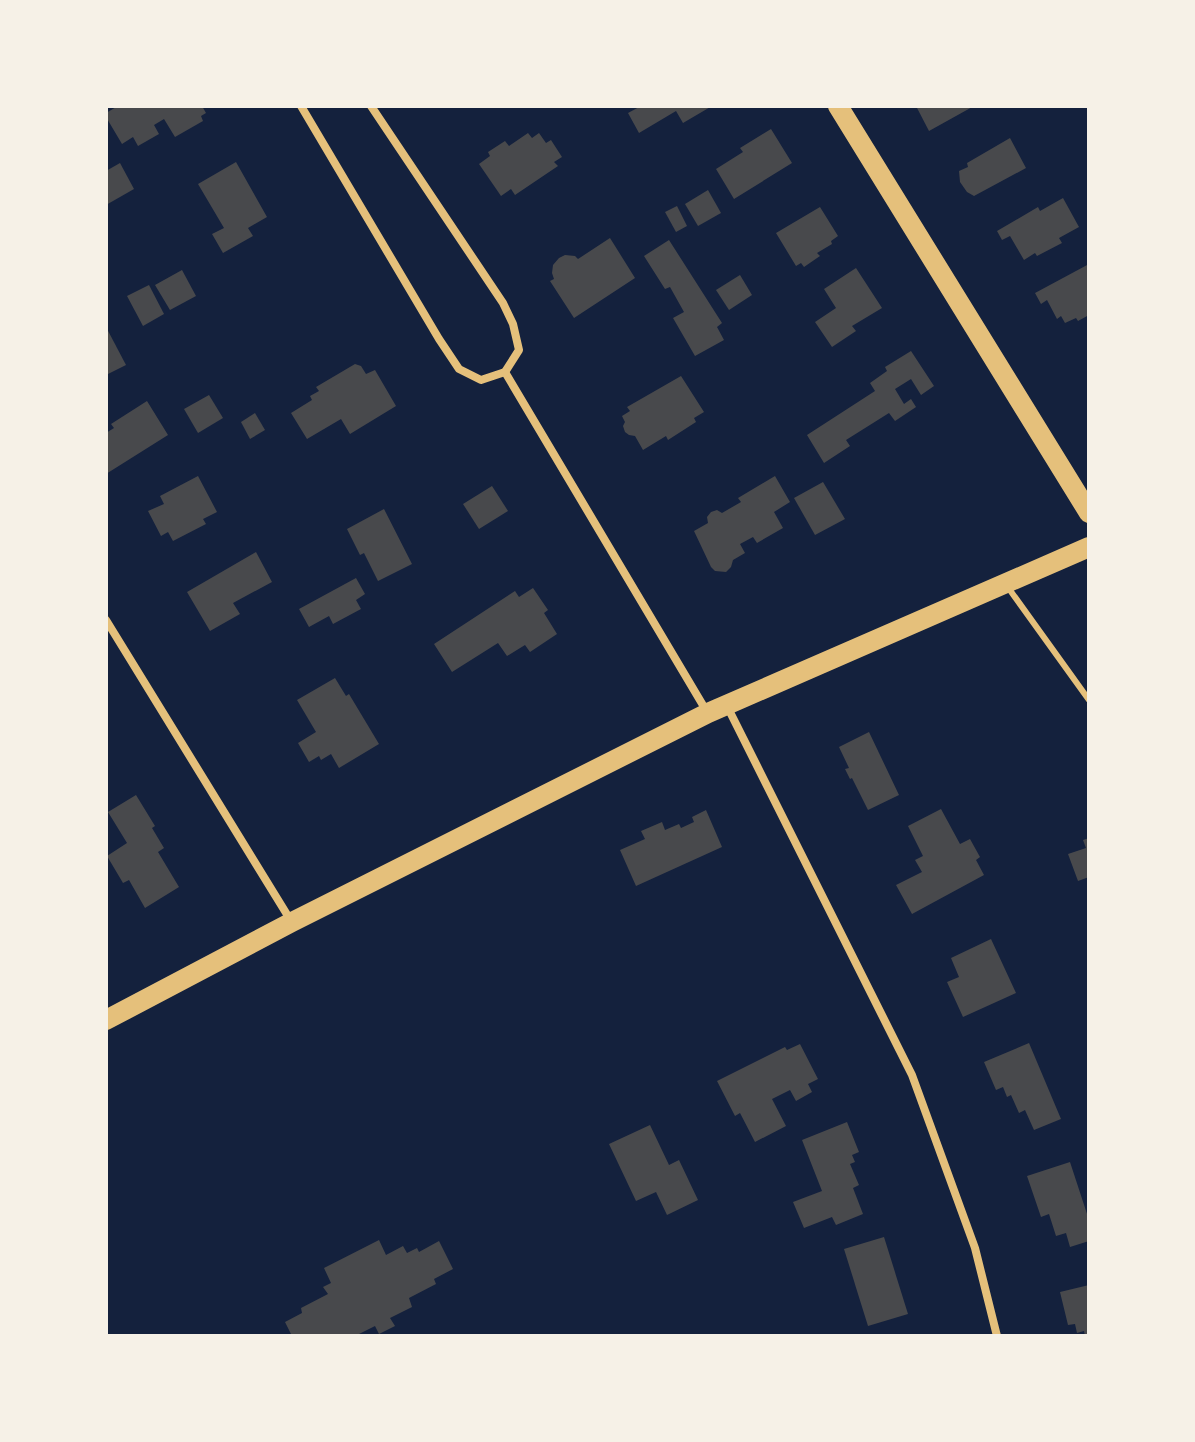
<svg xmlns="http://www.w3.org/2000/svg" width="1195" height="1442" viewBox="0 0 1195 1442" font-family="Poppins,sans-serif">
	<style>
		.building { fill: #48494c }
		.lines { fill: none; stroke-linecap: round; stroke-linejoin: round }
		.service { stroke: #e5c07b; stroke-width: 6 }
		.minor { stroke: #e5c07b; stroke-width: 8 }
		.primary { stroke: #e5c07b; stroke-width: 20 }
	</style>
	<rect width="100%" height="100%" fill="#14213d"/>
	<g class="building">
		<polygon points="118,106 194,106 195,107 202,106 206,113 201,116 203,121 175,137 164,119 154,125 159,134 138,146 133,137 122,144 106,117 106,113"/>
		<polygon points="641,106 712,106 683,123 676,111 639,133 628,113"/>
		<polygon points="916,106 974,106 929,131"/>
		<polygon points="771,129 792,163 734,199 716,169 743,152 740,148"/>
		<polygon points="528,133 532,138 539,133 546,143 551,140 562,157 554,162 558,166 515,195 511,189 501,196 479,164 490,156 488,152 505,141 509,146"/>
		<polygon points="1010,138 1026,168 974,196 967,192 960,182 959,171 968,167 967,163"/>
		<polygon points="236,162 267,217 248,228 253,236 223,253 212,234 224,228 198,184"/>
		<polygon points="120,163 134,189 106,205 106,171"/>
		<polygon points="708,190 721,213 698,226 685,204"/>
		<polygon points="1063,198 1079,227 1059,238 1062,243 1037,256 1035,253 1024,260 1010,236 1002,240 997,231 1038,207 1040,211"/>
		<polygon points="677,206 687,226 676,232 665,212"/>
		<polygon points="820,207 838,236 831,241 832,244 817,253 820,256 804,267 801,263 796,266 776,233"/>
		<polygon points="610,238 635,278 574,318 550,281 554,279 552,273 553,265 559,258 565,255 575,256 578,259"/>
		<polygon points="669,240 722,323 717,327 724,340 695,356 673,318 684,312 670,287 665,289 644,256"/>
		<polygon points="1089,264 1089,315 1078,321 1076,318 1065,323 1061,316 1057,319 1047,300 1041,304 1035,293"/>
		<polygon points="856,268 882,308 852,326 856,331 832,347 815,322 836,308 824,289"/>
		<polygon points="182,270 196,296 170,310 155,285"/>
		<polygon points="740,275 752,295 729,310 716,290"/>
		<polygon points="149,285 164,314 143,326 127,296"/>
		<polygon points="106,327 126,365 106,375"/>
		<polygon points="911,351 934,386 921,395 911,379 895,389 904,404 911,399 916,407 895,421 889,413 846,440 850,446 824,463 807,435 875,391 870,383 887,371 885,367"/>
		<polygon points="355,364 361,366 366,374 375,370 396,406 350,434 341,419 307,439 291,413 312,400 310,396 319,391 316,387"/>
		<polygon points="681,376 704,412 694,418 696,422 668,440 666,436 643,450 635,436 629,435 625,432 623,426 625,422 622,416 630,411 627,407"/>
		<polygon points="209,395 223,418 198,433 184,409"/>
		<polygon points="147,401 168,435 106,474 106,433 114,428 111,424"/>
		<polygon points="255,413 265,430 250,439 241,422"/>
		<polygon points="198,476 217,512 203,519 206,524 173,541 168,532 161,536 148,511 164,504 160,496"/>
		<polygon points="775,476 790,502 774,512 783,528 757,543 753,537 740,544 745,553 733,560 731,567 726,572 715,571 711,567 694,531 708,523 707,517 711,512 717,510 722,513 741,502 738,498"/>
		<polygon points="823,482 845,519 815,535 794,498"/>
		<polygon points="492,486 508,511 479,529 463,504"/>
		<polygon points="384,509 412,564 378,581 364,553 360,555 347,529"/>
		<polygon points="256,552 272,582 233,603 240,614 210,631 187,592"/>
		<polygon points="356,578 365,594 356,600 361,609 333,624 329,616 309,627 299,609"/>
		<polygon points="533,588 548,610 544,613 557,634 530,652 525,645 507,656 498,643 452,672 434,644 515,591 519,597"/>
		<polygon points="335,678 346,696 349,694 379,744 339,768 331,754 321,760 319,756 309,762 298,743 316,732 297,700"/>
		<polygon points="869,732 899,795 868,810 852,778 850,779 845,769 849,768 839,747"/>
		<polygon points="136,795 155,826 152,828 164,848 158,852 179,887 145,908 129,880 123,883 107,856 127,843 108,812"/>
		<polygon points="941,809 960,844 970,839 980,857 976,860 984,875 912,914 896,885 922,872 915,860 923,856 908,826"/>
		<polygon points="706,810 722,847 636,886 620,850 645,839 641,831 662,822 665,830 679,824 681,828 694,822 692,817"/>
		<polygon points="1089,838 1089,877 1078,881 1068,854 1086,848 1083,840"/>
		<polygon points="991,939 1016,993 963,1017 947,982 959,977 951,958"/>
		<polygon points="1029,1043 1061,1119 1034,1130 1025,1110 1019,1113 1011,1095 1007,1097 1003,1087 996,1090 984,1062"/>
		<polygon points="800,1044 818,1079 808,1084 812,1092 796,1101 790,1090 772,1099 786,1126 755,1142 740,1113 735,1116 717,1081 785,1047 787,1050"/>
		<polygon points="847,1122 859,1152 852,1155 855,1162 850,1164 859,1185 853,1188 863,1214 836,1225 832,1217 804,1228 793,1202 822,1191 802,1140"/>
		<polygon points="650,1125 669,1165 679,1160 698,1200 667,1215 656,1192 636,1201 609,1144"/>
		<polygon points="1070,1162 1089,1220 1089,1241 1070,1247 1066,1233 1056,1236 1049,1214 1041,1217 1027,1176"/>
		<polygon points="884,1237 908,1314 868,1326 844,1249"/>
		<polygon points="379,1240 386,1255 403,1246 407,1253 417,1248 419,1252 439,1241 453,1269 434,1279 436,1284 409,1298 412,1307 390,1318 395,1326 379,1334 375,1326 355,1336 292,1336 285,1322 302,1313 301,1308 328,1294 323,1287 331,1283 324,1268"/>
		<polygon points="1089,1285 1089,1336 1085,1336 1084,1331 1077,1333 1075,1324 1068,1325 1060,1292"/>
	</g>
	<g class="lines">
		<polyline class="service" points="1007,586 1089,700"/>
		<g class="minor">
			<polyline points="301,106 439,339 459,369 481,380 505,372 519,350 513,324 503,303 371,106"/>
			<polyline points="505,372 707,712"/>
			<polyline points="106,620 291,921"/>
			<polyline points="727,706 912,1075 975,1248 997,1336"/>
		</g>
		<g class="primary">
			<polyline points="838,106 1089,513"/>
			<polyline points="106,1020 292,922 708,713 1089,547"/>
		</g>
	</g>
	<rect width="1195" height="1442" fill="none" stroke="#f6f1e7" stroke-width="216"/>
</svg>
